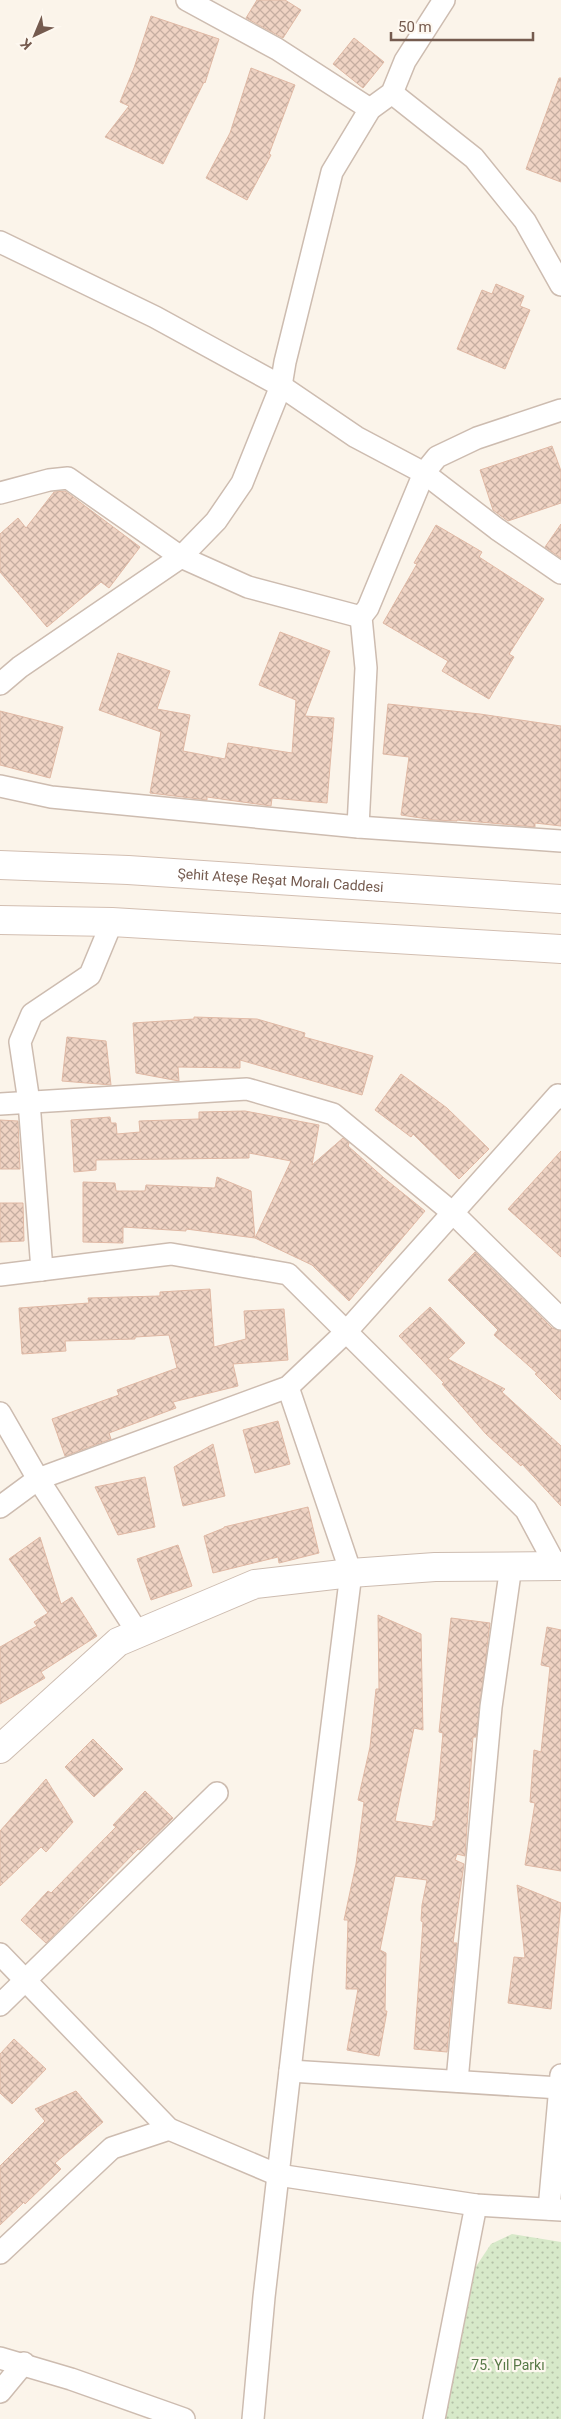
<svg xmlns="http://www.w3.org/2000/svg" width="561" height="2419" viewBox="0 0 561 2419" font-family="Roboto,sans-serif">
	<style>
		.grass { fill: url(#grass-dots) }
		.building { fill: url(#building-cross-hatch); stroke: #e0b9a5 }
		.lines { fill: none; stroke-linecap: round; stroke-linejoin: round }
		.minor-casing { stroke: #cdbcb0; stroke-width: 24 }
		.tertiary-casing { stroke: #cdbcb0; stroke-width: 30 }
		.secondary-casing { stroke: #d2beb1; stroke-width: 30 }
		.minor { stroke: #fff; stroke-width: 21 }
		.tertiary { stroke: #fff; stroke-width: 28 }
		.secondary { stroke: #fff; stroke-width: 28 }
		.labels { text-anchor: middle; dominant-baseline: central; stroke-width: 4.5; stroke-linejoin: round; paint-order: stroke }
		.street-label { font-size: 14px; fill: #755b4f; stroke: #fef8f0 }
		.park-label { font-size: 14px; fill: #587947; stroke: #fef8f0 }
	</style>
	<defs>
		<pattern id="grass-dots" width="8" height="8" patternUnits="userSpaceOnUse" patternTransform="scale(1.25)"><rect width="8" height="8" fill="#d7e9c9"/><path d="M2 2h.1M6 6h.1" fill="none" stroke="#b3c0a6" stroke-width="1.8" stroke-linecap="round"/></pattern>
		<pattern id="building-cross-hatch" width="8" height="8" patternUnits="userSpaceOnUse" patternTransform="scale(1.25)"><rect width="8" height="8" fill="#efd3c3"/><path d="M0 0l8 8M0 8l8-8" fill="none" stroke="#c6aea1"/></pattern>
	</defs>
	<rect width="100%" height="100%" fill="#fbf4ea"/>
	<polygon class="grass" points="512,2234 561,2242 561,2419 443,2419 473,2271 491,2244"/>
	<g class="building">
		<polygon points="257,0 285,0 301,10 283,38 246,18"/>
		<polygon points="151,16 219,39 205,83 204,82 163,164 105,137 129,106 120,102 134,68"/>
		<polygon points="354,38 384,62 363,88 333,64"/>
		<polygon points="251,68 295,85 269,154 271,155 247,200 206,178 230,133"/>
		<polygon points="559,78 561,78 561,182 526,169"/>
		<polygon points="496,284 524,296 520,306 530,310 505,369 457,349 482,290 492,294"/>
		<polygon points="552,446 561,471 561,503 508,521 493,510 480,470"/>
		<polygon points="65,491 140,547 109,588 101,582 47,627 0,572 0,534 18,518 26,528 54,492"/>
		<polygon points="561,524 561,558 545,547"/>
		<polygon points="436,525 482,552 479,557 544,599 509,654 514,657 489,699 442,671 448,661 383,623 417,564 414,563"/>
		<polygon points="280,632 330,651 305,716 334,718 327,803 272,798 271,806 207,797 207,800 150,793 161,732 99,710 118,653 170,671 157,709 190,715 183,751 225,759 228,743 292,753 296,700 259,685"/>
		<polygon points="388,704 480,714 561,726 561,826 535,823 535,827 457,820 457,821 434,820 401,815 409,757 383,754"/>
		<polygon points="0,711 63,727 50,778 0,765"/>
		<polygon points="194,1017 257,1019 305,1033 304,1037 373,1056 362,1095 240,1060 240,1068 178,1067 179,1081 136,1073 133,1023 194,1019"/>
		<polygon points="67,1037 106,1041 111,1085 62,1081"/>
		<polygon points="401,1074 447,1108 489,1149 459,1179 413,1134 411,1137 375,1110"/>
		<polygon points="245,1111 319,1125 312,1165 343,1138 349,1143 348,1146 384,1178 425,1211 349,1301 312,1265 255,1238 291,1161 249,1153 249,1158 96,1160 96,1170 74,1172 71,1120 110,1117 111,1123 116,1123 117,1134 140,1132 139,1121 199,1119 199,1112"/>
		<polygon points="0,1120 18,1121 20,1169 0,1169"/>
		<polygon points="561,1151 561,1257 508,1209"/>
		<polygon points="217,1177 251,1191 255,1238 186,1229 186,1231 123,1227 123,1243 83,1242 83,1182 115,1183 116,1191 145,1191 146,1185 215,1188"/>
		<polygon points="0,1203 23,1203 24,1241 0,1242"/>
		<polygon points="475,1252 552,1328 561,1331 561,1400 535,1374 537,1373 494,1335 498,1330 448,1280"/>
		<polygon points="210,1289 214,1347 246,1339 244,1311 284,1309 288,1360 233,1364 238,1386 173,1402 176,1408 109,1433 111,1439 65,1456 52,1419 119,1395 117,1390 177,1368 169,1335 135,1337 135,1339 65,1341 66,1351 22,1354 19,1308 89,1303 88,1298 160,1296 160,1292"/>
		<polygon points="430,1307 465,1343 448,1359 505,1389 502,1392 561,1446 561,1506 522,1464 521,1466 486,1434 442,1384 444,1383 399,1336"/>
		<polygon points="278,1421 290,1464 255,1473 243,1430"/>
		<polygon points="213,1444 225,1496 183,1506 174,1467"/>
		<polygon points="145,1477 155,1527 118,1535 95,1487"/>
		<polygon points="308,1507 319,1553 279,1563 278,1557 213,1573 204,1536 224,1528 224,1527"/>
		<polygon points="40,1537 61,1604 72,1597 97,1636 41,1672 45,1678 0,1704 0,1647 37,1626 34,1622 48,1613 9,1559"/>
		<polygon points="178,1545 192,1586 151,1600 137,1559"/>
		<polygon points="378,1615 421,1634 423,1730 414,1728 395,1821 433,1827 433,1821 435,1821 443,1733 439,1732 451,1618 490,1623 476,1737 473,1737 465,1856 457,1854 455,1860 464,1864 453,1943 457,1943 447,2052 414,2049 423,1922 421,1921 422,1905 427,1880 395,1876 380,1950 386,1953 385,2011 387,2011 379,2056 347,2050 358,1989 346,1989 348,1920 344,1920 356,1864 364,1802 358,1800 370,1747 376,1689 379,1689"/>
		<polygon points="547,1627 561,1630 561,1871 525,1865 535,1803 530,1802 534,1750 541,1752 550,1667 541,1665"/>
		<polygon points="93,1739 123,1769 94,1797 65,1767"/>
		<polygon points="46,1779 73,1822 46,1852 41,1847 0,1886 0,1831"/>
		<polygon points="145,1791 173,1818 140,1850 138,1849 46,1943 21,1920 48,1891 51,1893 116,1827 113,1825"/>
		<polygon points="517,1885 561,1903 551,2009 508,2003 514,1957 525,1958"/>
		<polygon points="14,2039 46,2069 12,2104 0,2093 0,2054"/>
		<polygon points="76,2091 103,2122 55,2163 61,2169 25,2204 24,2202 0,2225 0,2166 45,2121 35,2109"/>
	</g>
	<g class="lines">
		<g class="minor-casing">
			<g id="minor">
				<polyline points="187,0 277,49 370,109"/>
				<polyline points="392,93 474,158 525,221 561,285"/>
				<polyline points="0,242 155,317 281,386 356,437 424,473 497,529 561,573"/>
				<polyline points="0,493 49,480 68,478 181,557 248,587 361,617"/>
				<polyline points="0,684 20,667 181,557 216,521 242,483 281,386 285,362 332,172 370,109 392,93 405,61 444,0"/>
				<polyline points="0,786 51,797 358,827 561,841"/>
				<polyline points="358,827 366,668 361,617 368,608 424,473 437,457 477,438 561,410"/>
				<polyline points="0,1104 247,1089 333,1114 453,1213 561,1319"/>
				<polyline points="42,1270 29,1102 20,1042 32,1014 90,975 112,922"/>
				<polyline points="0,1275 171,1254 288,1274 526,1510 556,1566"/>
				<polyline points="0,1413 38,1479 138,1633"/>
				<polyline points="0,1507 38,1479 288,1387 346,1332 558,1095 561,1098"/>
				<polyline points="0,1954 169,2129 278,2175 476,2205 561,2210"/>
				<polyline points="0,2005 217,1793"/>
				<polyline points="290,2071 560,2088"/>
				<polyline points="457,2081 491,1707 511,1566"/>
				<polyline points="549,2209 561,2075"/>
				<polyline points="0,2253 112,2148 169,2129"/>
				<polyline points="0,2358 71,2379 184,2419"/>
				<polyline points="0,2392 24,2363"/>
				<polyline points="253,2419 264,2297 302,1966 351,1573 288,1387"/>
				<polyline points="434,2419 476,2205"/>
			</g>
		</g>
		<g class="tertiary-casing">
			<polyline id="tertiary" points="0,1749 118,1642 255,1584 351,1573 435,1567 561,1566"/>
		</g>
		<g class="secondary-casing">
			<g id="secondary">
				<path id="s1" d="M0,865L128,870L561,899"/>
				<polyline points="0,920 112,922 561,949"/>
			</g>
		</g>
		<use href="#minor" class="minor"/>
		<use href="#tertiary" class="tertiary"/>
		<use href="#secondary" class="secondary"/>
	</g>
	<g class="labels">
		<g class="street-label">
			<text stroke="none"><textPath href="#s1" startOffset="281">Şehit Ateşe Reşat Moralı Caddesi</textPath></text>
		</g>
		<g class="park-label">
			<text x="508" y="2365">75. Yıl Parkı</text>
		</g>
	</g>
	<g transform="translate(35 35) rotate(224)" stroke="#fef8f0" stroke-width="4" paint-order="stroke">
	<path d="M0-4L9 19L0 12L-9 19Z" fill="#755b4f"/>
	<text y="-8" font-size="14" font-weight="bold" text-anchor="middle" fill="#755b4f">K</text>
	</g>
	<path d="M391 32v8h142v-8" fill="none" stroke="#755b4f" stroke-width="2.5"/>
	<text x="398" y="32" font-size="15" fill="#755b4f" stroke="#fef8f0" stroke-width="4" paint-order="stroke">50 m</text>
</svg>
